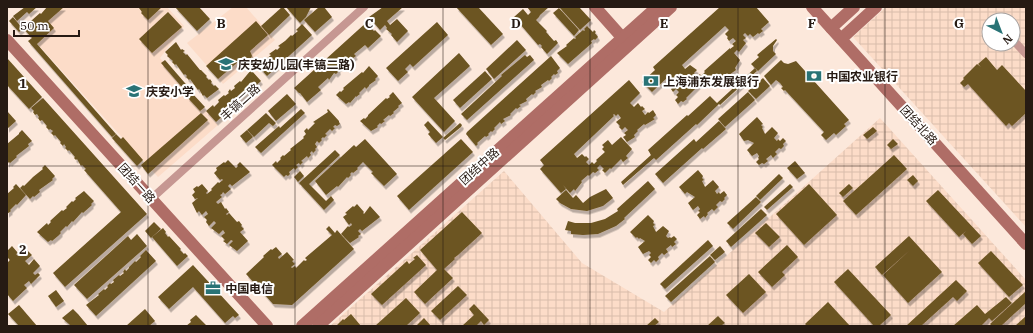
<svg xmlns="http://www.w3.org/2000/svg" width="1033" height="333" viewBox="0 0 1033 333" font-family="'IBM Plex Serif','Noto Sans SC',serif">
	<style>
		.built { fill: #fcdcc8 }
		.industrial { fill: url(#industrial-grid); fill-rule: evenodd }
		.building { fill: #6c5421; fill-rule: evenodd; filter: url(#shadow) }
		.lines { fill: none; stroke-linecap: round; stroke-linejoin: round }
		.street { stroke: #c69792; stroke-width: 8 }
		.secondary { stroke: #af6d66; stroke-width: 12 }
		.grid { fill: none; stroke: #261a13; stroke-width: 1; stroke-opacity: 0.55 }
		.labels { text-anchor: middle; dominant-baseline: central; stroke-width: 4; stroke-linejoin: round; paint-order: stroke }
		.poi-label { font-size: 12px; font-weight: bold; fill: #261a13; stroke: #fff; text-anchor: start }
		.street-label { font-size: 12px; fill: #261a13; stroke: #fff }
		.grid-label { font-size: 13px; text-anchor: middle; font-weight: bold; fill: #261a13; stroke: #fff; stroke-width: 4; stroke-linejoin: round; paint-order: stroke }
	</style>
	<defs>
		<pattern id="industrial-grid" width="8" height="8" patternUnits="userSpaceOnUse"><rect width="8" height="8" fill="#fcdcc8"/><path d="M0 4h8M4 0v8" fill="none" stroke="#d8bcab"/></pattern>
		<filter id="shadow"><feDropShadow dx="2" dy="3.5" stdDeviation="0" flood-color="#0004"/></filter>
	</defs>
	<rect width="100%" height="100%" fill="#fce8db"/>
	<g class="built">
		<polygon points="49,7 167,7 184,26 160,58 218,125 158,177 24,29"/>
		<polygon points="233,7 246,7 275,40 223,84 187,43"/>
	</g>
	<g class="industrial">
		<path d="M886,7H1026V227L853,37ZM989,20H1013V44H989Z"/>
		<polygon points="880,118 1026,280 1026,326 330,326 504,171 582,263 664,312"/>
	</g>
	<g class="building">
		<polygon points="25,7 37,7 29,14 27,12 17,21 13,16"/>
		<polygon points="47,7 64,7 48,21 54,28 37,44 116,134 112,137 28,41 32,38 23,28 40,13 41,14"/>
		<polygon points="141,7 162,7 148,20 141,13 142,12 139,8"/>
		<polygon points="175,7 199,7 210,19 197,31"/>
		<polygon points="282,7 283,7 290,15 269,35 261,26"/>
		<polygon points="286,7 311,7 306,17 300,23"/>
		<polygon points="319,7 324,7 332,17 315,32 304,20"/>
		<polygon points="383,7 403,7 387,21 390,25 397,19 408,31 397,42 391,35 392,34 386,29 387,28 385,25 380,30 369,17"/>
		<polygon points="456,7 478,7 503,34 491,45"/>
		<polygon points="527,7 549,7 540,15 539,17 536,20 547,31 546,32 554,41 556,40 558,43 547,54 541,47 542,46 540,44 538,45 514,17 523,9 528,15 531,12"/>
		<polygon points="559,7 579,7 591,20 580,30"/>
		<path d="M720,7H756L769,22L761,29L763,31L759,34L758,33L753,37L750,34L748,36L745,33L743,35L746,38L743,40L746,43L739,52L737,50L734,53L740,60L735,68L736,70L729,75L727,73L720,81L719,80L715,83L709,76L705,80L706,81L703,84L701,83L686,98L687,99L683,102L681,101L678,104L675,100L678,97L676,95L679,92L676,89L673,92L671,89L672,88L669,84L673,80L669,76L652,92L642,82L655,70L653,67ZM725,26L729,30L725,34L728,37L727,38L729,41L733,38L736,41L732,44L734,46L730,49V48L704,71L705,72L701,76L700,74L697,77L694,73L697,70L690,65L685,69L682,65Z"/>
		<polygon points="559,8 579,30 574,36 553,13"/>
		<polygon points="168,12 182,27 152,53 139,39"/>
		<polygon points="13,17 23,29 19,32 9,21"/>
		<polygon points="256,21 268,35 250,51 252,56 249,62 243,64 239,61 218,79 206,66"/>
		<polygon points="368,21 372,27 371,28 374,31 375,30 381,36 368,48 365,45 354,54 356,56 353,58 351,57 349,60 349,62 345,65 344,64 338,69 339,71 336,74 334,73 329,80 328,78 318,87 321,90 307,102 300,93 299,93 294,88"/>
		<polygon points="437,22 448,35 413,67 410,64 405,69 408,72 398,81 386,68"/>
		<polygon points="302,24 312,35 267,76 257,65 264,59 265,60 271,55 269,54 276,49 277,50 280,47 278,46 285,41 291,35 292,36 298,31 296,30"/>
		<polygon points="587,26 593,32 594,30 596,32 595,33 598,37 595,40 594,39 591,41 592,43 568,64 557,53 567,46 566,45 574,38 575,39 576,38 575,37 583,30 584,31 585,30 584,29"/>
		<polygon points="776,39 777,40 773,46 773,51 776,54 758,71 751,64 759,57 757,55"/>
		<polygon points="517,40 526,50 494,79 486,69"/>
		<polygon points="176,42 181,50 182,49 185,51 183,52 186,55 187,54 200,70 201,70 207,76 206,77 209,80 210,79 212,82 211,83 214,86 215,85 219,89 207,98 204,95 203,96 199,89 198,90 190,79 189,80 186,77 187,76 185,74 184,75 176,64 175,65 172,62 173,61 167,56 168,55 165,52"/>
		<polygon points="459,53 470,66 434,98 455,121 444,132 412,97"/>
		<polygon points="525,55 527,57 530,55 534,60 467,120 461,114 502,76 501,75"/>
		<polygon points="551,56 560,68 557,71 558,73 555,75 554,74 551,77 552,78 549,81 548,80 541,85 542,87 535,91 536,92 533,95 532,94 526,99 527,101 519,105 521,106 517,109 516,108 510,114 511,115 503,119 505,121 501,124 500,122 494,128 495,129 492,132 491,131 488,134 489,135 486,137 485,136 477,143 478,144 476,146 466,134 467,132"/>
		<polygon points="986,57 997,70 1002,65 1026,91 1026,113 1012,126 1009,123 1006,126 968,84 964,87 960,83 964,79 963,78 977,64 981,67 978,64"/>
		<polygon points="7,58 42,97 29,109 7,85"/>
		<polygon points="165,60 191,90 187,93 161,63"/>
		<polygon points="781,60 784,63 788,64 796,61 849,120 844,124 846,126 836,135 834,133 826,140 821,135 824,132 785,90 784,91 781,88 783,87 780,83 776,80 771,85 764,76"/>
		<polygon points="369,66 378,76 375,79 376,80 369,85 369,86 366,89 365,87 359,93 360,94 356,97 356,96 350,103 349,102 346,104 336,95 340,91 341,92 344,89 343,88 362,72 363,73"/>
		<polygon points="755,68 757,71 720,105 719,104 697,125 696,124 656,160 654,158 623,185 621,182 651,155 648,150 687,115 688,116 710,96 717,103"/>
		<polygon points="251,70 261,81 216,122 206,111 213,105 214,107 219,102 218,100 224,95 225,96 229,93 228,92 230,89 231,91 235,88 234,86 240,81 241,82"/>
		<polygon points="485,71 492,79 460,108 453,100"/>
		<polygon points="763,78 770,86 756,99 748,91"/>
		<polygon points="629,80 640,93 630,103 634,107 638,103 641,107 642,106 645,109 642,111 645,115 648,112 649,113 653,110 656,115 653,118 655,119 645,125 644,124 637,130 638,131 634,135 635,137 627,142 623,137 626,135 624,133 628,130 625,127 622,130 619,127 620,126 616,122 621,118 618,114 616,116 614,114 613,115 614,116 574,154 577,158 582,154 585,157 586,156 589,159 586,162 589,165 592,162 594,164 597,161 596,160 605,152 602,149 604,147 602,145 608,140 612,145 621,137 632,149 626,156 628,158 623,162 621,159 611,169 610,168 605,173 602,170 604,169 600,165 597,168 599,170 595,173 593,172 589,176 588,175 581,181 582,182 575,191 574,189 570,193 563,185 566,189 561,193 540,169 544,165 540,160"/>
		<polygon points="393,92 402,103 398,106 399,107 393,112 394,113 390,116 389,115 383,120 385,121 381,124 380,123 377,126 378,127 371,131 360,121 364,118 365,119 368,116 368,115 386,98 387,99 390,97 389,96"/>
		<polygon points="748,92 755,100 725,127 718,119"/>
		<polygon points="192,93 205,107 200,111 187,97"/>
		<polygon points="287,94 296,104 276,121 268,111"/>
		<polygon points="43,98 147,214 65,287 53,273 121,212 84,170 86,169 82,165 81,166 77,159 76,160 74,158 75,157 69,150 68,151 65,148 66,147 64,144 63,146 60,143 61,142 55,135 54,136 51,133 53,131 50,129 49,130 46,127 47,126 42,120 40,121 38,118 39,117 37,114 35,115 33,112 34,111 31,108"/>
		<polygon points="301,109 305,113 261,153 255,147 279,126 280,128"/>
		<polygon points="328,109 339,121 339,122 340,124 337,126 335,125 333,127 335,128 332,131 330,129 325,134 327,135 324,138 323,137 321,139 322,140 319,143 317,141 315,144 317,147 315,149 316,150 313,153 312,151 310,153 311,155 308,158 307,156 301,161 303,162 300,165 299,163 296,165 298,167 295,170 294,168 289,172 290,174 288,176 286,175 284,177 272,165 276,161 277,163 281,159 280,158 283,155 284,156 291,150 290,149 304,138 303,137 306,134 304,131 307,128 308,130 315,123 313,122 328,112 327,110"/>
		<polygon points="7,111 16,121 7,129"/>
		<polygon points="201,113 208,120 148,174 141,165"/>
		<polygon points="266,113 276,123 273,126 269,123 254,137 247,130"/>
		<polygon points="757,117 763,124 761,125 763,127 762,128 765,134 772,127 778,133 774,138 777,141 778,139 780,141 783,138 786,141 783,144 784,146 781,149 779,148 775,152 777,154 773,158 771,155 766,159 768,161 764,164 762,163 759,165 756,162 759,159 758,158 759,156 757,153 752,156 747,150 754,143 748,140 744,141 739,134"/>
		<polygon points="428,121 443,137 436,143 428,134 430,132 424,125"/>
		<polygon points="719,121 726,129 703,149 702,148 663,183 655,174 694,139 696,142"/>
		<polygon points="460,123 462,125 461,127 445,140 443,138"/>
		<polygon points="873,127 877,131 867,139 863,135"/>
		<polygon points="22,130 32,141 28,144 29,146 16,156 17,157 10,163 9,162 7,164 7,144 19,134 19,133"/>
		<polygon points="247,130 253,137 246,143 240,136"/>
		<polygon points="116,134 121,139 123,137 143,160 137,166 112,138"/>
		<polygon points="365,139 397,174 384,186 371,173 373,172 363,162 357,168 358,169 353,173 352,172 350,174 351,175 348,178 347,177 338,187 337,186 326,195 315,181 354,145 356,147"/>
		<polygon points="461,139 473,152 409,210 397,196"/>
		<polygon points="893,139 898,144 891,149 887,145"/>
		<polygon points="335,150 340,155 309,184 326,201 331,196 334,200 324,210 299,183"/>
		<polygon points="894,155 907,169 856,215 843,201"/>
		<polygon points="228,160 236,168 238,166 237,165 240,162 250,172 232,186 230,184 228,186 231,189 225,194 223,192 222,194 220,195 222,197 216,202 218,204 221,202 225,209 226,208 229,212 226,214 227,215 229,213 237,222 239,221 242,225 241,226 244,229 240,232 248,241 237,251 229,245 233,241 231,240 227,244 223,241 225,240 221,236 225,233 223,230 219,234 211,228 216,223 214,221 209,226 206,222 207,220 204,217 208,214 206,211 202,215 199,211 197,213 192,203 198,198 195,199 192,195 195,192 193,189 197,186 198,187 202,184 208,191 206,193 207,194 212,190 211,189 218,182 219,183 223,180 222,179 220,180 214,173 217,170 216,168 224,162 225,163"/>
		<polygon points="795,161 805,173 797,179 787,168"/>
		<polygon points="45,165 55,176 52,179 53,180 39,190 40,192 34,197 33,196 30,199 20,188 23,185 24,186 33,177 43,169 42,168"/>
		<polygon points="698,170 703,176 702,178 704,180 702,181 705,187 713,180 719,187 715,191 717,194 719,192 720,194 724,191 727,195 724,198 725,199 722,202 720,201 716,205 718,207 714,211 712,209 707,213 708,214 705,218 704,216 700,219 697,215 700,212 698,211 700,209 698,206 693,210 688,203 695,197 687,192 685,194 679,187"/>
		<polygon points="300,171 304,176 298,182 294,177"/>
		<polygon points="779,174 783,178 760,200 756,196"/>
		<polygon points="913,175 918,181 913,186 907,180"/>
		<polygon points="648,181 655,189 624,218 625,219 616,226 598,234 583,235 571,234 571,231 565,230 568,221 575,223 591,223 605,219 618,211 617,209"/>
		<polygon points="16,184 26,195 17,205 16,204 10,210 11,211 7,214 7,194 14,188 13,187"/>
		<polygon points="790,184 793,187 767,210 764,207"/>
		<polygon points="809,184 837,215 804,245 776,214"/>
		<polygon points="849,184 853,188 843,197 839,193"/>
		<polygon points="606,189 613,198 603,206 587,211 571,209 560,203 556,199 566,190 573,198 576,195 583,203 590,197"/>
		<polygon points="938,190 981,236 972,244 963,234 966,231 959,237 926,201"/>
		<polygon points="84,191 94,201 91,204 92,205 83,213 82,212 73,222 72,221 67,227 66,226 60,232 61,233 58,236 52,241 51,240 48,242 37,232 47,223 48,225 51,222 50,221 62,210 63,211 67,208 66,207 72,201 73,202 76,199 75,198"/>
		<polygon points="756,197 761,202 733,229 727,223"/>
		<polygon points="357,204 364,212 363,213 364,214 370,206 380,217 362,231 360,229 358,231 361,234 358,236 359,237 350,243 341,234 348,226 349,227 352,225 351,223 349,225 343,217 347,214 345,213 353,206 354,207"/>
		<polygon points="761,209 767,215 731,247 726,241"/>
		<polygon points="462,212 482,233 458,255 454,258 455,259 444,269 453,278 425,304 414,292 437,270 420,250"/>
		<polygon points="648,215 654,221 653,223 655,225 653,226 656,232 663,226 669,231 666,236 668,238 670,237 671,238 674,236 677,239 674,242 676,244 672,247 671,245 666,249 668,252 664,255 662,253 658,257 659,259 656,262 654,260 651,263 648,260 651,257 649,255 651,253 649,251 643,254 638,247 645,241 640,238 639,239 637,237 636,238 630,232"/>
		<polygon points="154,222 161,229 151,238 145,231"/>
		<polygon points="766,223 780,237 769,247 755,233"/>
		<polygon points="329,226 335,233 337,230 354,249 292,305 273,304 246,274 264,257 263,256 271,249 272,250 276,247 282,254 278,257 279,259 287,252 294,260 292,261 295,264 291,267 292,268 295,266 296,268 304,260 305,261 307,260 305,258 332,235 326,229"/>
		<polygon points="163,228 166,232 165,233 168,237 169,236 181,249 180,250 184,254 185,253 188,256 177,266 152,237"/>
		<polygon points="137,234 147,246 87,299 74,285 128,236 131,240"/>
		<polygon points="909,236 942,272 908,303 883,275 910,250 882,275 875,267"/>
		<polygon points="708,240 713,246 665,289 660,284"/>
		<polygon points="787,245 798,257 782,272 785,275 772,287 758,272"/>
		<polygon points="12,246 18,253 16,254 18,256 26,249 32,255 25,261 29,265 34,259 40,266 33,273 35,275 38,273 40,275 31,284 29,281 24,285 27,288 13,301 7,294 7,263 10,260 7,257 7,251"/>
		<polygon points="720,246 725,252 715,260 710,255"/>
		<polygon points="146,250 156,261 96,316 86,305 99,295 98,294 104,289 105,290 108,287 107,286 110,283 111,284 114,282 113,280 119,275 120,276 124,273 123,272 125,269 126,271 129,268 129,267 135,261 136,262 141,257 140,256"/>
		<polygon points="991,251 1023,285 1009,297 978,263"/>
		<polygon points="417,255 426,265 382,305 371,294 407,261 409,264 415,259 413,258"/>
		<polygon points="710,256 715,262 671,302 665,296"/>
		<polygon points="193,265 239,315 235,318 233,316 225,323 193,287 169,309 158,297"/>
		<polygon points="848,269 891,315 879,326 874,326 834,282"/>
		<polygon points="749,274 766,292 743,313 726,295"/>
		<polygon points="956,280 967,291 957,301 953,297 921,326 906,326"/>
		<polygon points="458,286 467,295 440,320 431,311"/>
		<polygon points="56,290 64,301 56,307 48,296"/>
		<polygon points="1026,291 1026,303 1001,326 992,326 990,324"/>
		<polygon points="1006,297 1012,303 992,321 989,318 981,326 953,326 977,305 985,314"/>
		<polygon points="406,298 420,313 406,326 375,326"/>
		<polygon points="828,302 850,326 807,326 805,324"/>
		<polygon points="474,304 489,320 484,325 481,321 476,326 462,326 474,315 469,309"/>
		<polygon points="19,305 37,326 19,326 8,314"/>
		<polygon points="73,309 78,314 88,326 69,326 70,325 62,318"/>
		<polygon points="145,309 155,321 149,326 126,326"/>
		<polygon points="351,314 361,326 336,326 343,319 344,320"/>
		<polygon points="196,315 206,325 186,326 191,322 190,320"/>
		<polygon points="718,316 725,323 722,325 724,326 707,326"/>
		<polygon points="1026,316 1025,326 1015,326"/>
		<polygon points="424,318 431,326 416,326"/>
		<polygon points="655,318 659,322 654,326 646,326"/>
	</g>
	<g class="lines">
		<g class="street">
			<polyline points="1013,40 1026,54"/>
			<polyline points="151,199 364,7"/>
		</g>
		<g class="secondary">
			<polyline points="595,7 627,43"/>
			<polyline points="812,7 1026,244"/>
			<polyline points="831,28 854,7"/>
			<polyline points="841,39 876,7"/>
			<polyline points="7,40 267,326"/>
			<polyline points="302,326 657,7"/>
			<polyline points="318,326 671,7"/>
		</g>
	</g>
	<path class="grid" d="M148,7V326M295,7V326M443,7V326M590,7V326M738,7V326M885,7V326M7,166H1026"/>
	<defs>
		<g id="school-bare" transform="scale(1.2)"><path d="M0-5L7-2L0 1L-7-2ZM-4 1L0 2.5L4 1V4Q0 6-4 4Z" fill="#297376" stroke="#fff" stroke-width="2.5" paint-order="stroke"/></g>
		<g id="bank-bare" transform="scale(1.2)"><path d="M-6-4H6V4H-6ZM0-2.3a2.3 2.3 0 1 0 0 4.6a2.3 2.3 0 1 0 0-4.6Z" fill="#297376" stroke="#fff" stroke-width="2.5" paint-order="stroke"/></g>
		<g id="office-bare" transform="scale(1.2)"><path d="M-6-3h4V-5.5h4V-3h4V5H-6ZM-1-4.5V-3h2v-1.5ZM-6 0V1H6V0Z" fill="#297376" stroke="#fff" stroke-width="2.5" paint-order="stroke"/></g>
	</defs>
	<g fill-rule="evenodd">
		<use href="#school-bare" x="226" y="64"/>
		<use href="#bank-bare" x="814" y="76"/>
		<use href="#bank-bare" x="651" y="81"/>
		<use href="#school-bare" x="134" y="91"/>
		<use href="#office-bare" x="213" y="288"/>
	</g>
	<g class="labels">
		<g class="poi-label">
			<text x="238" y="64">庆安幼儿园(丰镐二路)</text>
			<text x="826" y="76">中国农业银行</text>
			<text x="663" y="81">上海浦东发展银行</text>
			<text x="146" y="91">庆安小学</text>
			<text x="225" y="288">中国电信</text>
		</g>
		<g class="street-label">
			<text transform="translate(240 102) rotate(-42)">丰镐二路</text>
			<text transform="translate(919 125) rotate(48)">团结北路</text>
			<text transform="translate(479 166) rotate(-42)">团结中路</text>
			<text transform="translate(137 183) rotate(48)">团结一路</text>
		</g>
	</g>
	<g class="grid-label">
		<text x="221" y="28">B</text>
		<text x="369" y="28">C</text>
		<text x="516" y="28">D</text>
		<text x="664" y="28">E</text>
		<text x="812" y="28">F</text>
		<text x="959" y="28">G</text>
		<text x="23" y="88">1</text>
		<text x="23" y="254">2</text>
	</g>
	<rect width="1033" height="333" fill="none" stroke="#261a13" stroke-width="16"/>
	<g transform="translate(1001 32) rotate(138)"><circle r="19" fill="#ffffff" stroke="#a8a3a1"/>
	<path d="M0-3L7 15L0 10L-7 15Z" fill="#297376"/>
	<text y="-6" font-size="11" font-weight="bold" text-anchor="middle" fill="#261a13">N</text>
	</g>
	<path d="M14 30v6h65v-6" fill="none" stroke="#261a13" stroke-width="2"/>
	<text x="20" y="30" font-size="12" fill="#261a13" stroke="#ffffff" stroke-width="3" paint-order="stroke">50 m</text>
</svg>
